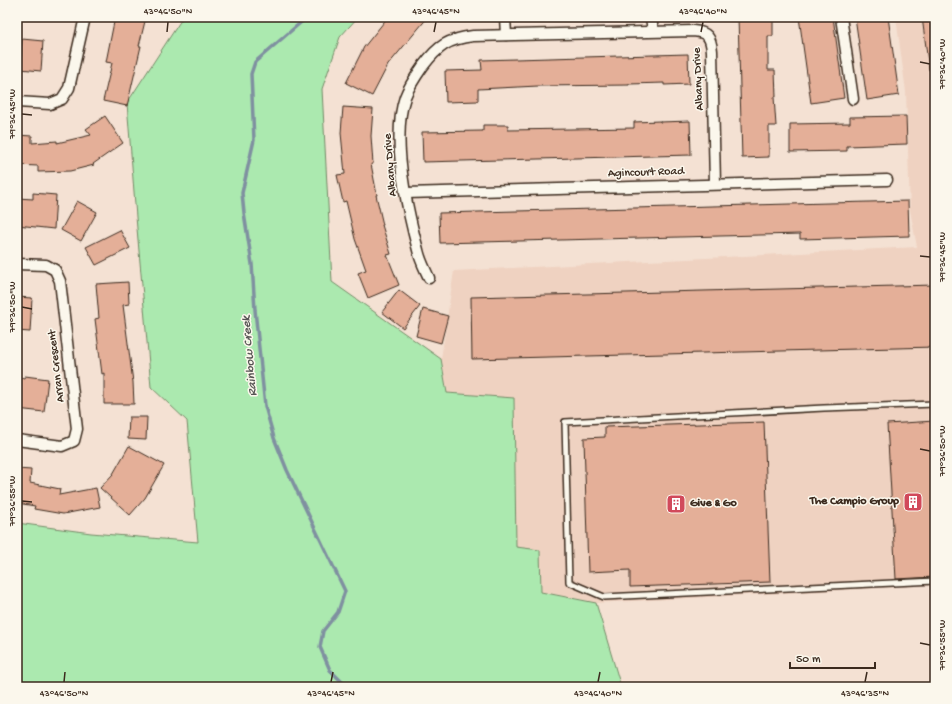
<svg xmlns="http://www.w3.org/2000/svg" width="952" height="704" viewBox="0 0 952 704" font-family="'Gochi Hand',sans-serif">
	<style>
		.built { fill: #efd2c1 }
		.green { fill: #abe9af; stroke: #738a66 }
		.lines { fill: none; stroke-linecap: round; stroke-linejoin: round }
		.stream { stroke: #7f90a0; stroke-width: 3.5 }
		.building { fill: #e4af98; stroke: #3b2a1e }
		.lane-casing { stroke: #3b2a1e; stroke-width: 8 }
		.street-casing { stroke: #3b2a1e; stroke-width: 13 }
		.lane { stroke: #fbf7ec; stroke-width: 5 }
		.street { stroke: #fbf7ec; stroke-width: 10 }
		.ticks { fill: none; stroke: #3b2a1e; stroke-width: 1.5 }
		.labels { text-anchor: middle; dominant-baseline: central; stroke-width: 3; stroke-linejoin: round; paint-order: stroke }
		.street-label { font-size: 12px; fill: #3b2a1e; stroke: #fbf7ec }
		.poi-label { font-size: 12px; font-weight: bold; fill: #3b2a1e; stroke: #fbf7ec; text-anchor: end }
		.water-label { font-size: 13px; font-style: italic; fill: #575454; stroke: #fbf7ec }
		.neatline { fill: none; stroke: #3b2a1e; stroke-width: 1.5 }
		.ticks-label { font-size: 10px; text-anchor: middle; fill: #3b2a1e }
	</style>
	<rect width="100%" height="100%" fill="#f4e1d3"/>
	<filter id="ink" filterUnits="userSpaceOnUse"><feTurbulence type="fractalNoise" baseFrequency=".025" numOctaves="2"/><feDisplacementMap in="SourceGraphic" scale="8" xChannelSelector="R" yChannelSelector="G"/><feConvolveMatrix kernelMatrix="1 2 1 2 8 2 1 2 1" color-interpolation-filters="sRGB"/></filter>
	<g filter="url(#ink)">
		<polygon class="built" points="896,17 935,17 935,585 596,603 541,592 540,550 516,547 514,398 447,393 441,359 454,271 917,247 910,210 906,92"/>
		<polygon class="green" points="183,17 358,17 340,37 322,89 332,282 441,359 447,393 514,398 516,547 540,550 541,592 596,603 621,687 17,687 17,523 91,533 198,542 187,421 151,387 136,217 127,103"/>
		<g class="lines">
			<polyline class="stream" points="307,17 255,62 251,74 254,140 242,193 244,213 252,264 255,310 265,406 274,438 287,470 345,591 338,612 323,631 320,647 330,670 347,687"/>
		</g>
		<g class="building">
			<polygon points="115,17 146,17 139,46 141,46 127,106 103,101 112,63 106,62"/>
			<polygon points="388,17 428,17 388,65 372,96 346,83 364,47"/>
			<polygon points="738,17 773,17 773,36 768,36 768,70 775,70 776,97 774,97 776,126 769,126 769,157 742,158"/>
			<polygon points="799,17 833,17 844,98 811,103"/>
			<polygon points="855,17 888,17 899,95 867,100"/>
			<polygon points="922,17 935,17 935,70 929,70"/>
			<polygon points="22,39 43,41 41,71 20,69"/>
			<polygon points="688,54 689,84 664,85 664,83 629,84 629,85 538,86 478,89 478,101 446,102 445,71 482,70 481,60"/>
			<polygon points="343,107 373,109 371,136 373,164 371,164 377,195 376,195 383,225 382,225 391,254 387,255 399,285 368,298 358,273 366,270 355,239 346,201 343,202 337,175 345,174 341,133"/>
			<polygon points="105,116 123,143 93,164 94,165 70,171 38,172 38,166 17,165 17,135 32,136 32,143 57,141 57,143 91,135 86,129"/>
			<polygon points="906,116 907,144 847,146 847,151 790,152 790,124 850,123 850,117"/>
			<polygon points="660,121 660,122 690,121 691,155 423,162 422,132 483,131 483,125 508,125 508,130 634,128 634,122"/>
			<polygon points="33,193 56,195 54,229 17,225 17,198 33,199"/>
			<polygon points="77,201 97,212 81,241 61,230"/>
			<polygon points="908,201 909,236 800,239 800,234 440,243 439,213"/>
			<polygon points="120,230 130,248 96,265 86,247"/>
			<polygon points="128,282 129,304 123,305 133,382 134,404 104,404 104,373 102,374 95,319 99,318 96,284"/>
			<polygon points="935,285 935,347 472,359 471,297"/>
			<polygon points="399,290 420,306 403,328 382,312"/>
			<polygon points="17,297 32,298 30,332 17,331"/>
			<polygon points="423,309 448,316 441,343 416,336"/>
			<polygon points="25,376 48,379 44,412 17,409 17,377 25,378"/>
			<polygon points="129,417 147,417 146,440 128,439"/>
			<polygon points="935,421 935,577 896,579 887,424"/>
			<polygon points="764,422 770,582 630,587 630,570 588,572 584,438 605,437 605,427"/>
			<polygon points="129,446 164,465 145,498 130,515 100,488 113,474"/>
			<polygon points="17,469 31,470 30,483 60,489 59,495 96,488 100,507 63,514 34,509 35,506 17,503"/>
		</g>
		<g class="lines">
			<g class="lane-casing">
				<polyline id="lane" points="935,404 824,408 565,422 569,582 604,597 935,581"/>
			</g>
			<g class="street-casing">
				<g id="street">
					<polyline points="505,17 506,35"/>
					<polyline points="651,17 653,31"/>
					<polyline points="841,17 853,99"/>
					<polyline points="17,102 50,104 62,99 69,88 85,17"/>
					<polyline points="406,193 887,180"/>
					<polyline points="17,264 46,265 55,270 60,281 77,429 74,441 62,446 17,440"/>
					<path d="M429,278C425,269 420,260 418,250C407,209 391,138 405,97C409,86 416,76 423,66C438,46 448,39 473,36L693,31C707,32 711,37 712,51L715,184"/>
				</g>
			</g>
			<use href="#lane" class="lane"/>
			<use href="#street" class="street"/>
		</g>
	</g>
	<path class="ticks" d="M167,32L168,22M434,32L436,22M701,32L703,22M920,62L930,64M22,114L32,115M920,256L930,257M22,307L32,309M920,449L930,451M22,501L32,502M920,643L930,645M64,682L65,672M331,682L333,672M598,682L600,672M865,682L867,672"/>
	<defs>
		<g id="building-square" transform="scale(1)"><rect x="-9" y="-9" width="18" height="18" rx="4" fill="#d1495b" stroke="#fbf7ec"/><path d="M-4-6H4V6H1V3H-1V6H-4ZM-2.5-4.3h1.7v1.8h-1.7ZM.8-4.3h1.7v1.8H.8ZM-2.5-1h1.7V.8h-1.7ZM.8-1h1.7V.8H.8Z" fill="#fff"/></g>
	</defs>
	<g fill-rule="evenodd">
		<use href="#building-square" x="913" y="502"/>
		<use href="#building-square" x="676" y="504"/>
	</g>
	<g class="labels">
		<g class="street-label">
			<text transform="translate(699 79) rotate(-93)">Albany Drive</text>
			<text transform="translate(391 165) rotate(-95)">Albany Drive</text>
			<text transform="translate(646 173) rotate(-2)">Agincourt Road</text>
			<text transform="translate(57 366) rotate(-97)">Arran Crescent</text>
		</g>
		<g class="poi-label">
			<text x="899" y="502">The Campio Group</text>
			<text x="690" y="504" text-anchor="start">Give &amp; Go</text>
		</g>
		<g class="water-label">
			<text transform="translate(250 356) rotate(-95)">Rainbow Creek</text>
		</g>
	</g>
	<rect width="952" height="704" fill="none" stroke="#fbf7ec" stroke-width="44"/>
	<path d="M790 662v6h85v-6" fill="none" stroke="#3b2a1e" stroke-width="2"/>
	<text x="796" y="662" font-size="12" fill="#3b2a1e" stroke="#fbf7ec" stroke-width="3" paint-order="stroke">50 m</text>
	<rect x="22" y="22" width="908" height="660" class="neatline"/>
	<g class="ticks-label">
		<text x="168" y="14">43°46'50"N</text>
		<text x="436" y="14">43°46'45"N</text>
		<text x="703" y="14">43°46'40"N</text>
		<text transform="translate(941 64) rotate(-90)" y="4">79°36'40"W</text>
		<text transform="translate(11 114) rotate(-90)" y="4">79°36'45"W</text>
		<text transform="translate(941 257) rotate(-90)" y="4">79°36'45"W</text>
		<text transform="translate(11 307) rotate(-90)" y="4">79°36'50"W</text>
		<text transform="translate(941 451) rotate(-90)" y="4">79°36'50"W</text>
		<text transform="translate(11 501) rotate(-90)" y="4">79°36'55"W</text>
		<text transform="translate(941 645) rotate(-90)" y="4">79°36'55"W</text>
		<text x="64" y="696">43°46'50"N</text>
		<text x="331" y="696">43°46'45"N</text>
		<text x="598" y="696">43°46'40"N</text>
		<text x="865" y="696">43°46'35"N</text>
	</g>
</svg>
